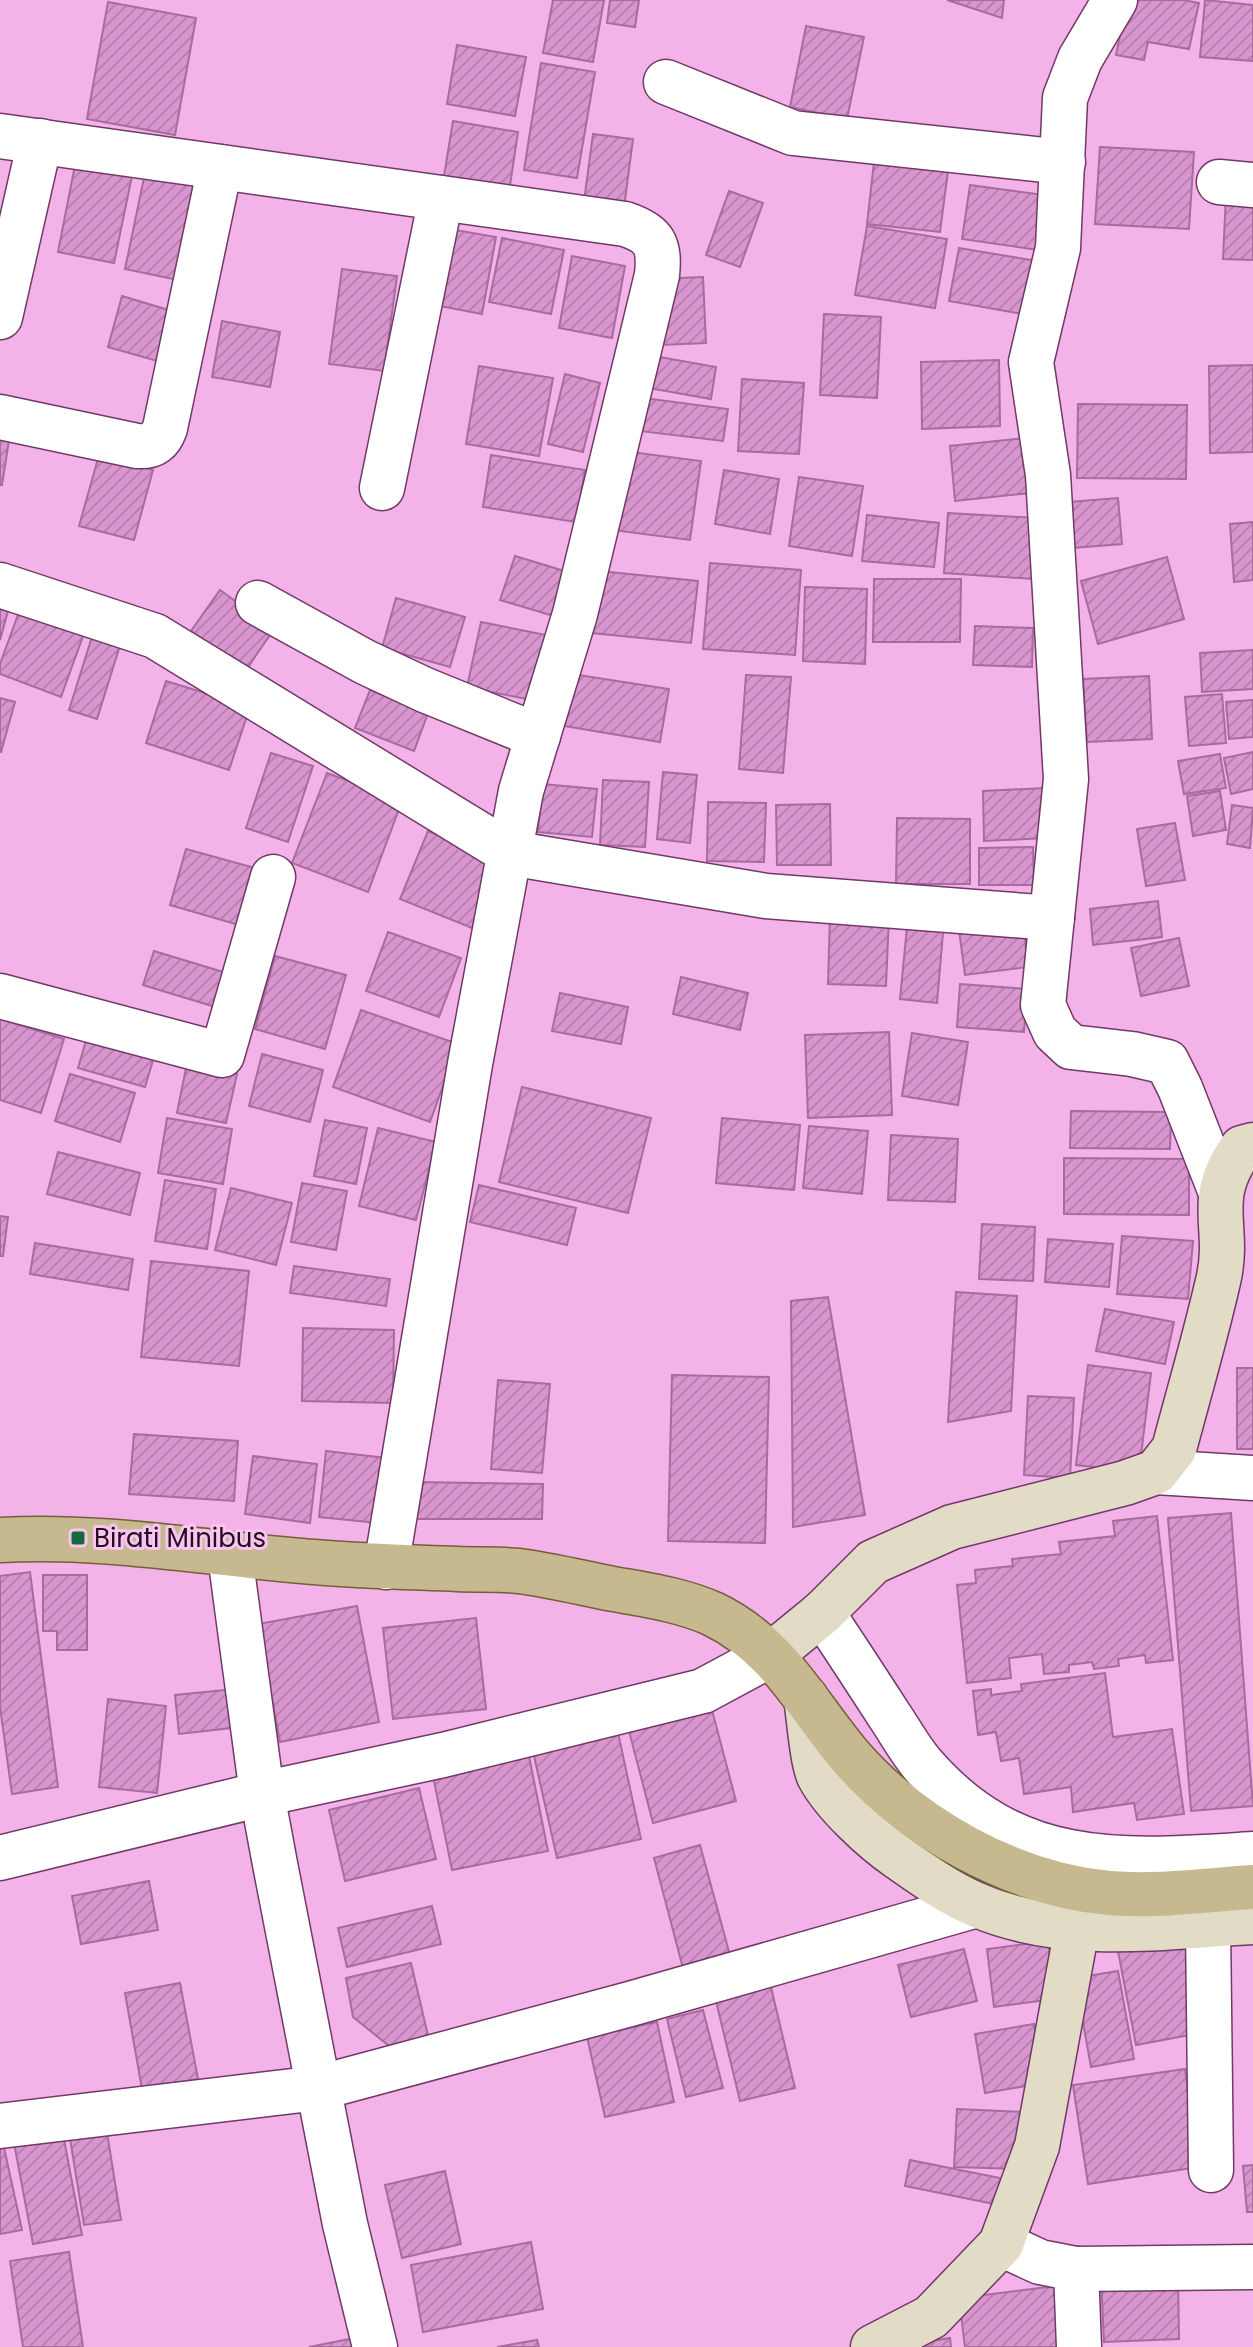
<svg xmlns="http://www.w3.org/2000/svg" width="1253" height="2347" viewBox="0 0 1253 2347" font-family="Poppins,sans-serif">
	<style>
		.building { fill: url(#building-hatch); stroke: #a76c9e; stroke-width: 2 }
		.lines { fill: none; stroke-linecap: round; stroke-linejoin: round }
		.street-casing { stroke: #703968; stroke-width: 47 }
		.secondary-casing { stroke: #703968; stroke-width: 47 }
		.primary-casing { stroke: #755f38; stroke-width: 47 }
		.street { stroke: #fff; stroke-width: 44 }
		.secondary { stroke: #e2dcc7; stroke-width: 44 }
		.primary { stroke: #c6b98f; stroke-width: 44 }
		.poi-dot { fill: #166839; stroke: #f9c5f0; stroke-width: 3 }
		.labels { text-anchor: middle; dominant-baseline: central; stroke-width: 6; stroke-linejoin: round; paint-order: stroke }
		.poi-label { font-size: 26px; fill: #240d21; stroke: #f9c5f0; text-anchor: start }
	</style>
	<defs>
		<pattern id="building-hatch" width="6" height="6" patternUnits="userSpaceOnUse" patternTransform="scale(2)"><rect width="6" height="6" fill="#d996ce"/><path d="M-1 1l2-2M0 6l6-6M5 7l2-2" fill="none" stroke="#ba80b1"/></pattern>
	</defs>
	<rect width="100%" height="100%" fill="#f3b3e8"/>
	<g class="building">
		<polygon points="553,0 604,0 593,62 543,53"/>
		<polygon points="610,0 639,0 635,27 607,23"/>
		<polygon points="947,0 1004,0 1002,18"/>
		<polygon points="1127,0 1183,0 1199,3 1189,49 1148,42 1144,60 1116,55"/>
		<polygon points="1205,0 1253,5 1253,61 1200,57"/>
		<polygon points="108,2 196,18 175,135 87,119"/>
		<polygon points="806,26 864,37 847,119 790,107"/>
		<polygon points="457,45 526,57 515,116 447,104"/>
		<polygon points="541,63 595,72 577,178 524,170"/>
		<polygon points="453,121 518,132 509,192 443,182"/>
		<polygon points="593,134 633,139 623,215 583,209"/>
		<polygon points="1100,147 1194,152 1189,229 1095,224"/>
		<polygon points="76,160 133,171 114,263 58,252"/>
		<polygon points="874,162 948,171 940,232 867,224"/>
		<polygon points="145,173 203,185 183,281 125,269"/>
		<polygon points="970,185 1052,196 1045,251 962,239"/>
		<polygon points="729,191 763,203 740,267 706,255"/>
		<polygon points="1226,195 1253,196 1253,260 1223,259"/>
		<polygon points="867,226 947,239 935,308 855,295"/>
		<polygon points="438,227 496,237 482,314 424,303"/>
		<polygon points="502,238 564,250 551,314 489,302"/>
		<polygon points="959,248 1043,262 1034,316 949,301"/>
		<polygon points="572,256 625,266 612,338 559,328"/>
		<polygon points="342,269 397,276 384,371 329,364"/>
		<polygon points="703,277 706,343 660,345 657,279"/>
		<polygon points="122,296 182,314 168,364 108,347"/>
		<polygon points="824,314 881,317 877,398 820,395"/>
		<polygon points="222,321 280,332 270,387 212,377"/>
		<polygon points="643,354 716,367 711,399 637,386"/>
		<polygon points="999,360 1000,426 922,429 921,362"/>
		<polygon points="1253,365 1253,452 1210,453 1209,366"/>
		<polygon points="479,366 553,378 539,456 466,444"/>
		<polygon points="565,374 600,383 583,452 548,444"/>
		<polygon points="742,379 804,383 799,454 738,451"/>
		<polygon points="636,397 728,409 723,441 631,430"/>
		<polygon points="1078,404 1187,405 1186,479 1077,478"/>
		<polygon points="0,432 10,434 2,485 0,485"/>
		<polygon points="1026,438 1031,493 955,501 950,446"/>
		<polygon points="623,451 701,461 690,540 612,530"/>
		<polygon points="99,455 153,470 134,540 79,526"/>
		<polygon points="491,455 585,470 576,522 483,507"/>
		<polygon points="724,470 779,479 770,534 715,524"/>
		<polygon points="799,477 863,486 852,556 789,546"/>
		<polygon points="1118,498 1122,544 1060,549 1057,503"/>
		<polygon points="948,513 1037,518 1033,579 944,573"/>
		<polygon points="867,515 939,523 934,567 862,561"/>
		<polygon points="1253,522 1253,580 1234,582 1230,524"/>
		<polygon points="515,556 571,573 557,617 500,600"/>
		<polygon points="1167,557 1184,619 1098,644 1081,581"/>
		<polygon points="710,563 801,570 795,655 703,649"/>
		<polygon points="589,570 698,581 691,643 582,632"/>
		<polygon points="874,579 961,579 960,642 873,642"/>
		<polygon points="805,587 867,589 865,664 803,661"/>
		<polygon points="220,590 274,629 246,670 191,631"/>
		<polygon points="0,597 11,600 0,640"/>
		<polygon points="396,598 465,617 450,667 382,648"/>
		<polygon points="23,601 87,625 61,697 0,674 0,664"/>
		<polygon points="481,622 556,637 541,702 467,687"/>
		<polygon points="975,626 1033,628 1032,667 973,665"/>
		<polygon points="95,627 123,636 97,719 69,710"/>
		<polygon points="1253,650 1253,689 1202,692 1200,653"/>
		<polygon points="572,674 669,689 660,742 564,726"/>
		<polygon points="746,675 791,677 783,773 739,769"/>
		<polygon points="1149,676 1152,739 1087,742 1083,679"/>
		<polygon points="166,681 250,707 229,770 146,743"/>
		<polygon points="370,690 428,713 414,751 355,728"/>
		<polygon points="1222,694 1226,743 1189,746 1185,697"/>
		<polygon points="0,698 15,702 1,752 0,752"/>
		<polygon points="1253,700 1253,737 1229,739 1226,702"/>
		<polygon points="1253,752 1253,789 1231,794 1224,758"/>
		<polygon points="271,753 313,766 288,842 246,828"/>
		<polygon points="1220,754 1226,788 1184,794 1178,761"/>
		<polygon points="663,772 697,775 690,843 657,839"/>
		<polygon points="327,773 402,801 368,892 292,863"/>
		<polygon points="603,780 649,782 645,847 600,845"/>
		<polygon points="542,784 597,789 592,837 538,832"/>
		<polygon points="1045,788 1047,838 984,841 983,791"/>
		<polygon points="1220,791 1226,830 1193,836 1187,796"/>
		<polygon points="708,802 766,803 764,862 707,861"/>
		<polygon points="830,804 831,865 777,865 776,805"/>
		<polygon points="1232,805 1253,808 1250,848 1227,844"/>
		<polygon points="897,818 970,819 970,884 896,884"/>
		<polygon points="1175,823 1185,880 1146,886 1137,829"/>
		<polygon points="428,831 500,860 472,928 400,899"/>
		<polygon points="1033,847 1034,885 979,885 979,848"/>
		<polygon points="186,849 255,868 239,925 170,905"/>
		<polygon points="1158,901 1162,937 1093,945 1090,909"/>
		<polygon points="830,915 889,917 886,986 828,984"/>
		<polygon points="908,917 944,921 937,1003 900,999"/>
		<polygon points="1023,922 1028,967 965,975 959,930"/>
		<polygon points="388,932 461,958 439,1017 366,991"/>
		<polygon points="1179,938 1189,986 1141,996 1131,948"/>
		<polygon points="154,951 233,975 222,1009 143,985"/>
		<polygon points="275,956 346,975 325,1049 255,1029"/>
		<polygon points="681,977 748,993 740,1030 673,1014"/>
		<polygon points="960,984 1027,989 1024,1032 957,1027"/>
		<polygon points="560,993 628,1007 621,1044 552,1031"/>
		<polygon points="361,1010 458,1044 430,1122 333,1087"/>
		<polygon points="0,1019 64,1039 41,1113 0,1100"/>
		<polygon points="90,1027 157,1047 145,1087 78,1068"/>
		<polygon points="889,1032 892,1115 808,1118 805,1035"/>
		<polygon points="912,1033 968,1042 958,1105 902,1096"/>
		<polygon points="262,1054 323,1070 310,1122 249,1106"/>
		<polygon points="187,1063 237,1074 226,1123 177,1113"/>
		<polygon points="70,1074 135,1093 120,1142 55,1121"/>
		<polygon points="522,1087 651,1118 628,1213 499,1182"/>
		<polygon points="1071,1111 1171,1112 1170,1149 1070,1148"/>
		<polygon points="167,1118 232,1129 223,1184 158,1173"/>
		<polygon points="722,1118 800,1125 794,1190 716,1183"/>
		<polygon points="325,1120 367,1128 356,1184 314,1176"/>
		<polygon points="809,1126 868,1131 862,1194 803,1188"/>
		<polygon points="378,1128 436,1142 416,1220 359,1206"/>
		<polygon points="891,1135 958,1139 955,1202 888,1200"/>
		<polygon points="58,1152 140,1173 130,1215 47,1194"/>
		<polygon points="1064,1158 1189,1159 1189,1215 1064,1214"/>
		<polygon points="165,1180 216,1189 207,1249 155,1241"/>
		<polygon points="302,1183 347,1191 336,1250 291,1242"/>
		<polygon points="479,1185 576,1208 567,1245 470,1222"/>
		<polygon points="231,1188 292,1203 276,1265 215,1250"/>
		<polygon points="0,1216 8,1217 3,1256 0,1256"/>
		<polygon points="982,1224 1035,1227 1033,1281 979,1279"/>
		<polygon points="1122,1236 1193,1241 1188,1299 1117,1294"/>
		<polygon points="1048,1239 1113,1244 1109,1287 1045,1282"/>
		<polygon points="35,1243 133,1259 128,1290 30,1274"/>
		<polygon points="151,1261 249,1271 239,1366 141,1357"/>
		<polygon points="294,1266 390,1279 386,1306 290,1293"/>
		<polygon points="956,1292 1017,1296 1011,1411 948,1422"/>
		<polygon points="828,1297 865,1515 793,1527 791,1301"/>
		<polygon points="1105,1309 1174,1322 1165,1364 1096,1351"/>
		<polygon points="303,1328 394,1330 393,1403 302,1401"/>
		<polygon points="1088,1365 1151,1373 1139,1472 1076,1465"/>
		<rect x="1237" y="1368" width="16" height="81"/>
		<polygon points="672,1375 769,1377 765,1543 668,1541"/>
		<polygon points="498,1380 550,1384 542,1473 491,1469"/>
		<polygon points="1028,1396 1074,1398 1070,1478 1024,1475"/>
		<polygon points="134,1434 238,1441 234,1501 129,1494"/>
		<polygon points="326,1451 386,1458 378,1523 319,1517"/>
		<polygon points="253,1456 317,1464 310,1523 245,1514"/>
		<polygon points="415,1482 543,1484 542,1519 415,1519"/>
		<polygon points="1231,1513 1253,1806 1191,1811 1168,1518"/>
		<polygon points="1157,1516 1173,1660 1146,1663 1145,1655 1118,1659 1119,1666 1094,1669 1092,1662 1069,1665 1069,1672 1044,1674 1042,1654 1009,1658 1011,1678 967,1683 957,1585 976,1583 975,1570 1013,1566 1012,1559 1061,1554 1059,1542 1115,1536 1113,1521"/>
		<polygon points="30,1572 58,1787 12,1794 0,1707 0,1576"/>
		<polygon points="43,1575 87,1575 87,1650 57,1650 57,1631 43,1631"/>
		<polygon points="357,1606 379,1722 280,1742 258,1624"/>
		<polygon points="476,1618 486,1709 393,1719 383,1628"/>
		<polygon points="1105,1673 1113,1737 1172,1729 1184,1814 1137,1820 1134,1803 1073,1812 1071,1787 1024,1794 1019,1758 1001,1761 996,1732 978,1735 973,1691 991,1689 991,1695 1022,1691 1021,1684"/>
		<polygon points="235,1689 240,1727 179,1734 175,1695"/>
		<polygon points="108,1699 166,1706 157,1793 99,1787"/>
		<polygon points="712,1710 736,1801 653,1823 629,1731"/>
		<polygon points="617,1728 641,1839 557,1858 532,1747"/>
		<polygon points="528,1751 548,1851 452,1870 432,1771"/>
		<polygon points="419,1788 436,1859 345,1881 329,1810"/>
		<polygon points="700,1845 731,1959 684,1972 654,1858"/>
		<polygon points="149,1881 158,1930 81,1944 72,1896"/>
		<polygon points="432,1906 441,1944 347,1967 338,1928"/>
		<polygon points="1189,1938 1206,2032 1136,2045 1118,1951"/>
		<polygon points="1048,1941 1055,1999 994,2007 987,1949"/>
		<polygon points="964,1949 977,2001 911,2017 898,1965"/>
		<polygon points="411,1963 430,2044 394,2050 353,2017 346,1978"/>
		<polygon points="1118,1971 1134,2059 1091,2067 1075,1978"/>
		<polygon points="180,1983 198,2079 142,2089 125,1993"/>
		<polygon points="770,1983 795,2088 740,2101 715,1997"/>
		<polygon points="703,2010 723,2088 686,2097 667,2019"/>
		<polygon points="657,2022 674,2102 605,2117 587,2037"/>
		<polygon points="1034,2024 1043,2083 985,2093 975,2034"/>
		<polygon points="1185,2069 1199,2167 1088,2184 1073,2085"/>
		<polygon points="957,2109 1022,2112 1019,2169 954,2167"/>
		<polygon points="105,2120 121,2220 84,2225 68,2126"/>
		<polygon points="63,2134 82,2235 33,2244 14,2143"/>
		<polygon points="3,2143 22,2230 0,2234 0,2144"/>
		<polygon points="910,2160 1010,2180 1004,2206 905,2186"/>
		<polygon points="1253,2165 1253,2212 1247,2212 1243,2166"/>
		<polygon points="445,2171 461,2244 402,2258 385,2185"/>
		<polygon points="531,2242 543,2309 423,2332 411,2265"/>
		<polygon points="69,2252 83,2347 23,2347 10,2261"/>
		<polygon points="1178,2274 1179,2339 1104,2342 1101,2277"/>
		<polygon points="1064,2285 1071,2347 965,2347 959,2298"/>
		<polygon points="360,2337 361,2347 309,2347"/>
		<polygon points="950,2338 951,2347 896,2347"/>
		<polygon points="537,2340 539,2347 497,2347"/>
	</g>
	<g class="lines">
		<g class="street-casing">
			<g id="street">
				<polyline points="1115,0 1080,59 1065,98 1058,248 1031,362 1048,475 1066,779 1043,1005 1055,1032 1071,1047 1132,1054 1167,1062 1180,1088 1220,1190"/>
				<polyline points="666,82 793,133 1063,162"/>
				<path d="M0,136L625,224C655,234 660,245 657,275L575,614L521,791L470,1064L386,1567"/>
				<polyline points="1219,182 1253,185"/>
				<polyline points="0,317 40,141"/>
				<path d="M0,417L137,446C152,447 160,442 165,428L220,167"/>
				<polyline points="382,488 441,198"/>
				<polyline points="0,585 155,636 510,853 766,896 1052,918"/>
				<polyline points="258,603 365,662 425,690 538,736"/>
				<polyline points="0,996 222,1055 273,877"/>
				<polyline points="1156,1472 1253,1478"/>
				<polyline points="230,1555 262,1794 275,1864 345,2224 375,2347"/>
				<path d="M822,1613C845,1647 867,1681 889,1715C900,1731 910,1750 923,1765C1017,1873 1124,1862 1253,1854"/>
				<polyline points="0,1858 262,1794 443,1755 703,1691 772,1654"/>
				<polyline points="1208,1925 1211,2170"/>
				<polyline points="0,2126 318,2088 630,2004 977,1905"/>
				<polyline points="1001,2244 1040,2262 1076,2269 1253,2267"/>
				<polyline points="1076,2269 1079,2347"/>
			</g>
		</g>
		<g class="secondary-casing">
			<g id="secondary">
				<path d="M772,1654L822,1613L873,1562L952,1527L1125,1483L1156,1472L1174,1449C1189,1392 1206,1335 1219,1277C1230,1225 1204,1199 1242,1148L1253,1145"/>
				<path d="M806,1698C809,1716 812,1761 819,1776C834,1804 873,1840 899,1858C923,1875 949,1893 977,1905C1062,1942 1163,1927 1253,1922"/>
				<polyline points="873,2347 931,2317 1001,2244 1037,2146 1077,1928"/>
			</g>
		</g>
		<g class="primary-casing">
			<path id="primary" d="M0,1540C106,1534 209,1554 314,1562C361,1566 409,1567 457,1569C478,1570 499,1569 519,1571C550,1575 582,1583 613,1589C647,1595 682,1600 713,1614C779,1646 804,1701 849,1755C912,1828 1012,1884 1109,1893C1156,1897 1206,1890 1253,1887"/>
		</g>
		<use href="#street" class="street"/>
		<use href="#secondary" class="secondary"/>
		<use href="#primary" class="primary"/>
	</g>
	<rect class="poi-dot" x="70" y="1530" width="16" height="16" rx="4"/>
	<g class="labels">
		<g class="poi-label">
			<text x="94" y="1538">Birati Minibus</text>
		</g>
	</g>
</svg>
